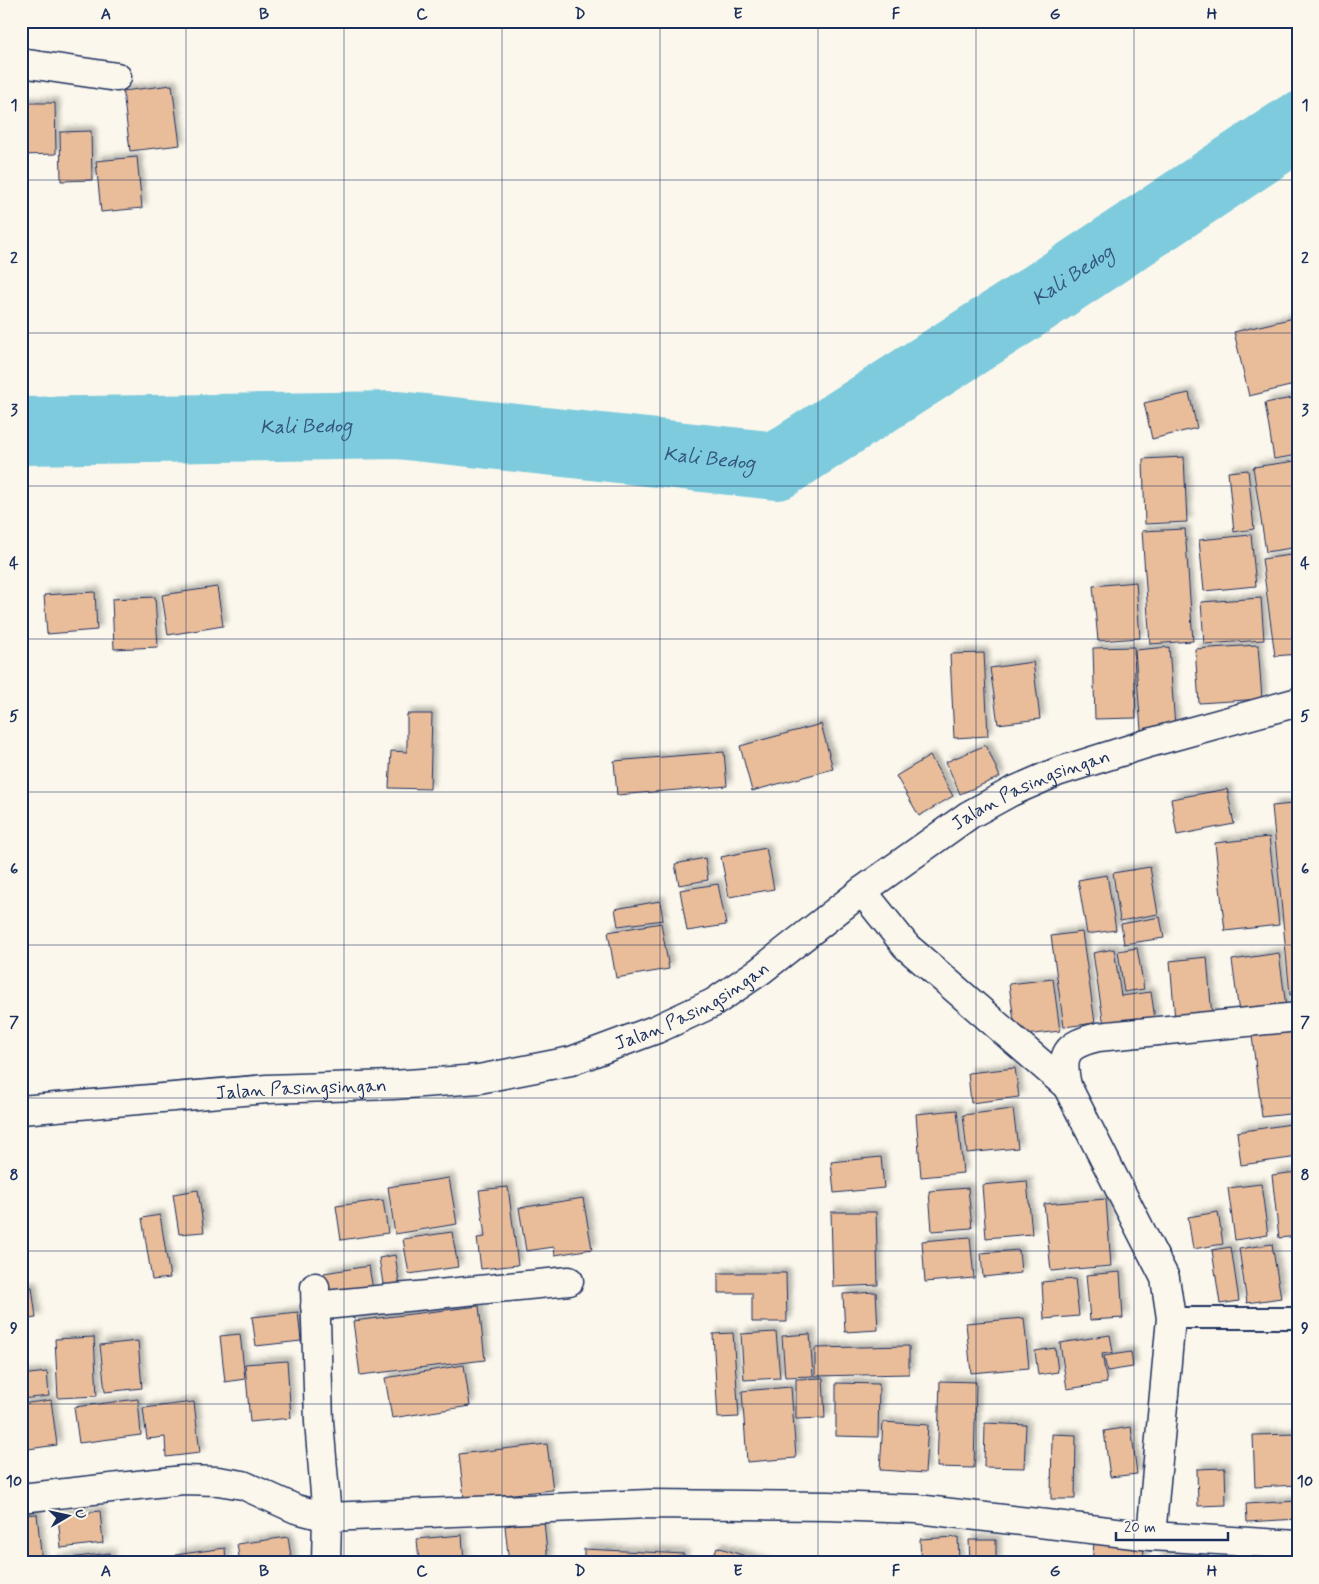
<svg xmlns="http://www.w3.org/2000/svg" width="1319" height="1584" viewBox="0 0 1319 1584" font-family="Mynerve,sans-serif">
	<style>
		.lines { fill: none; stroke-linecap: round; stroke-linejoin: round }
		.river { stroke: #7ecbdd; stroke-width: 68 }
		.building { fill: #eabd9a; stroke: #1b2f5e; filter: url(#shadow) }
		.service-casing { stroke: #1b2f5e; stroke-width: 24 }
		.minor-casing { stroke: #1b2f5e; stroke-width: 31 }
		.service { stroke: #fbf7ec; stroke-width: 20 }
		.minor { stroke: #fbf7ec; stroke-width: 28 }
		.grid { fill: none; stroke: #1b2f5e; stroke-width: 1; stroke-opacity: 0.55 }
		.labels { text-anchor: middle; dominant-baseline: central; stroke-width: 4; stroke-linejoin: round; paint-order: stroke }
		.street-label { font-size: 19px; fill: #1b2f5e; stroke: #fbf7ec }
		.water-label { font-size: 20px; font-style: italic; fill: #34567e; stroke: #fbf7ec }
		.neatline { fill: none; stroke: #1b2f5e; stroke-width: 2 }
		.grid-label { font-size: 16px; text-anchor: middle; font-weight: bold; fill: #1b2f5e }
	</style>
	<defs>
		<filter id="shadow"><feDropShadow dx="4.5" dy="-4.5" stdDeviation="2.5" flood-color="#0004"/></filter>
	</defs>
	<rect width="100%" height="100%" fill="#fbf7ec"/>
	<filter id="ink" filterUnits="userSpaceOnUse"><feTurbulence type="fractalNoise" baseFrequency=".02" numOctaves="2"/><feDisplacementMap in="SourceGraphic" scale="10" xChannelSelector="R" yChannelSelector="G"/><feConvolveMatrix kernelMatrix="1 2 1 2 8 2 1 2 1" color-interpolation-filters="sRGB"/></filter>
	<g filter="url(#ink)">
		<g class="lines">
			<path class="river" id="s1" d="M21,431L397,425L777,466L1037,299L1298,126"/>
		</g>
		<g class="building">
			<polygon points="172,85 180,145 130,151 123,91"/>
			<polygon points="21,103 55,103 56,154 21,155"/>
			<polygon points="91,131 92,180 61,181 60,132"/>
			<polygon points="137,157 142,208 101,212 96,161"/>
			<polygon points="1298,317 1298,384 1249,396 1234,332"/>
			<polygon points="1189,393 1197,428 1152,439 1144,403"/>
			<polygon points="1298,397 1298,455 1274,459 1265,403"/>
			<polygon points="1184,457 1187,522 1145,524 1143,459"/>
			<polygon points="1296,461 1298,547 1266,552 1253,467"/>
			<polygon points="1248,470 1254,529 1234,532 1228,472"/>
			<polygon points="1185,529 1193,641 1150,644 1142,531"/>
			<polygon points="1251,535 1256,586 1204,591 1199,540"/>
			<polygon points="1298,554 1298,654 1275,656 1262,559"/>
			<polygon points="1136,582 1140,638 1098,641 1093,586"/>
			<polygon points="217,587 223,626 168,635 162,595"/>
			<polygon points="95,592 97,630 47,634 44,595"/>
			<polygon points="155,597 158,647 114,649 112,599"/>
			<polygon points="1261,598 1264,640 1204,644 1201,602"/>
			<polygon points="1258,645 1262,699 1199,703 1195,649"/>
			<polygon points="1134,647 1136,718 1095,719 1093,648"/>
			<polygon points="1169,647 1175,727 1141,730 1135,650"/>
			<polygon points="984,653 988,736 954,738 950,654"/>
			<polygon points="1033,662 1040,719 998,724 990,668"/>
			<polygon points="407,714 432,714 430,789 389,788 391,751 407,752"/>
			<polygon points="821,724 833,769 752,791 740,746"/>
			<polygon points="986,745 1000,777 960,794 946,762"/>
			<polygon points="724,752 727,786 617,795 614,761"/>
			<polygon points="930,756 953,796 919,816 896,776"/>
			<polygon points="1227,789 1234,824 1177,835 1171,799"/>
			<polygon points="1293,804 1298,853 1298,994 1290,995 1272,806"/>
			<polygon points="1269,837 1279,925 1225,931 1215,843"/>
			<polygon points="766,848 774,889 729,897 721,857"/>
			<polygon points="705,858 708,880 679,885 675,864"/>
			<polygon points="1150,867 1158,914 1120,921 1113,873"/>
			<polygon points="1107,875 1116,930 1087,934 1078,880"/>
			<polygon points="718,884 726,925 687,931 680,890"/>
			<polygon points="660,901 663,920 618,926 615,909"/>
			<polygon points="1160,917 1164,938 1124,944 1121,924"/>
			<polygon points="661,923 669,969 616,978 608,932"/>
			<polygon points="1082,932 1095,1023 1064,1027 1051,936"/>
			<polygon points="1137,948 1144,989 1124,992 1118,951"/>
			<polygon points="1114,949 1121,996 1151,992 1155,1019 1104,1026 1093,953"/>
			<polygon points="1279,953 1286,1007 1239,1013 1232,960"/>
			<polygon points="1207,957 1212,1017 1175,1020 1170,961"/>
			<polygon points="1053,979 1060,1031 1016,1036 1009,984"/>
			<polygon points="1298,1031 1298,1113 1262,1117 1252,1036"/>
			<polygon points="1015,1068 1019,1097 971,1103 968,1073"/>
			<polygon points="1013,1109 1018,1148 967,1153 963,1115"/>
			<polygon points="957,1110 963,1173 921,1177 916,1114"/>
			<polygon points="1298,1123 1298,1157 1241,1165 1237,1132"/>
			<polygon points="881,1157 884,1188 834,1193 831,1162"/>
			<polygon points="1298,1172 1298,1236 1279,1238 1272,1175"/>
			<polygon points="449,1178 457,1224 395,1234 388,1187"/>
			<polygon points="1027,1181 1032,1234 986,1238 982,1185"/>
			<polygon points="1261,1184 1268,1235 1235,1240 1228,1188"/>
			<polygon points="508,1187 518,1265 481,1269 477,1238 485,1237 479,1190"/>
			<polygon points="968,1188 972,1228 932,1231 929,1191"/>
			<polygon points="198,1190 204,1232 179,1234 173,1194"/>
			<polygon points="583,1198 592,1249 555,1255 554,1247 526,1251 519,1208"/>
			<polygon points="1106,1199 1111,1266 1051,1271 1044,1204"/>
			<polygon points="383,1200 388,1233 341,1240 336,1206"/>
			<polygon points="831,1212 876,1212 878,1285 833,1287"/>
			<polygon points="1218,1212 1223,1244 1193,1249 1188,1217"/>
			<polygon points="160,1215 170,1278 152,1280 142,1218"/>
			<polygon points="452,1232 458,1267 409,1274 403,1239"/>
			<polygon points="970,1237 974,1278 925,1282 922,1241"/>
			<polygon points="1272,1244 1281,1298 1247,1303 1239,1249"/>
			<polygon points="1231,1247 1239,1301 1220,1304 1212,1250"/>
			<polygon points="1019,1250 1021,1273 983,1277 981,1253"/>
			<polygon points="395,1255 401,1294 385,1297 379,1258"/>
			<polygon points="369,1266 373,1290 328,1297 324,1273"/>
			<polygon points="1120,1272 1123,1318 1090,1320 1086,1275"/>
			<polygon points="718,1273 786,1273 787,1322 752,1322 752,1293 718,1293"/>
			<polygon points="1075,1279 1079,1316 1044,1319 1042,1282"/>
			<polygon points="32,1287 36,1318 21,1320 21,1288"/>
			<polygon points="876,1292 878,1330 845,1332 843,1294"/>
			<polygon points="479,1306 485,1360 360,1375 353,1321"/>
			<polygon points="298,1312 301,1341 256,1346 252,1317"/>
			<polygon points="1024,1318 1029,1368 971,1373 966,1323"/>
			<polygon points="776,1332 780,1378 744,1380 741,1334"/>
			<polygon points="733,1333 739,1417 718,1418 713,1334"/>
			<polygon points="240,1334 245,1379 225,1382 220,1336"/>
			<polygon points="810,1334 813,1376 785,1377 782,1336"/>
			<polygon points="1110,1335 1113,1352 1102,1354 1107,1383 1067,1389 1060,1343"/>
			<polygon points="94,1337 97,1396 58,1398 55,1339"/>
			<polygon points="138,1341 142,1388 105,1392 100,1345"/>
			<polygon points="909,1346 909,1374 815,1376 815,1348"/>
			<polygon points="1055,1348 1058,1372 1038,1375 1035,1351"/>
			<polygon points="1131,1352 1133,1367 1107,1371 1104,1356"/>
			<polygon points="287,1361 291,1418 250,1422 245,1364"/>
			<polygon points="464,1365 470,1406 392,1418 385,1378"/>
			<polygon points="47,1372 49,1396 21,1399 21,1375"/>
			<polygon points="823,1378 825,1418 796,1419 796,1379"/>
			<polygon points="940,1381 976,1382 974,1468 937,1467"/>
			<polygon points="836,1383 879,1384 878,1437 836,1436"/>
			<polygon points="791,1387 796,1458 747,1462 742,1391"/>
			<polygon points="138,1399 141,1435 79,1443 74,1407"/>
			<polygon points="51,1400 57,1445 21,1450 21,1404"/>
			<polygon points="194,1402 200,1453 166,1457 165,1437 147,1439 143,1408"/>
			<polygon points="883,1422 928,1425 925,1473 880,1470"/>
			<polygon points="985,1423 1026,1425 1024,1468 984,1467"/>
			<polygon points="1131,1427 1137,1474 1110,1477 1104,1431"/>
			<polygon points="1052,1434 1076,1435 1075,1499 1051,1499"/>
			<polygon points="1298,1434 1298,1485 1255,1487 1253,1435"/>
			<polygon points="547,1444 553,1490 464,1499 459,1454"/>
			<polygon points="1225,1468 1226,1505 1198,1506 1197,1469"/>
			<polygon points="1298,1501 1298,1519 1247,1522 1246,1504"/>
			<polygon points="100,1511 103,1543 61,1548 58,1516"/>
			<polygon points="37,1514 42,1563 21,1563 21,1515"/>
			<polygon points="544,1521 548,1563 509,1563 505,1526"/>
			<polygon points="462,1535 464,1563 419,1563 417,1539"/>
			<polygon points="288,1537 292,1563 240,1563 237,1544"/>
			<polygon points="958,1537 959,1563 921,1563 920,1539"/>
			<polygon points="969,1540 996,1540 996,1563 970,1563"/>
			<polygon points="1094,1543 1144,1547 1143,1563 1092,1563"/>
			<polygon points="717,1547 767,1563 711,1563"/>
			<polygon points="225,1548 226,1563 176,1563 175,1555"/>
			<polygon points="584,1549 684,1554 683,1563 584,1563"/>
			<polygon points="110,1553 111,1563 53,1563 53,1560"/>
			<rect x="1157" y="1558" width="45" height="5"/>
			<polygon points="1298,1559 1298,1563 1274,1563"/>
		</g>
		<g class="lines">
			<g class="service-casing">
				<polyline id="service" points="1171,1318 1298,1318"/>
			</g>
			<g class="minor-casing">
				<g id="minor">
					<polyline points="21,63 117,77"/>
					<polyline points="862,891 906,946 1067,1086"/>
					<path id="s2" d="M21,1110L267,1089L393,1085L479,1079L571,1061L657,1029L713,1003L760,971L862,891L969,815L1011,792L1057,772L1149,743L1298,702"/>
					<polyline points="315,1287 319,1422 327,1517 326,1563"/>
					<polyline points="315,1306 569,1281"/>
					<polyline points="21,1498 183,1480 218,1481 243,1485 296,1509 327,1517 649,1504 828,1506 917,1509 1151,1536 1298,1545"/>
					<path d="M1151,1536L1171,1318L1165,1278L1067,1086C1060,1053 1066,1045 1098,1037L1298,1017"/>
				</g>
			</g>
			<use href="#service" class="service"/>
			<use href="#minor" class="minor"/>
		</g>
	</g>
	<path class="grid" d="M186,21V1563M344,21V1563M502,21V1563M660,21V1563M818,21V1563M976,21V1563M1134,21V1563M21,180H1298M21,333H1298M21,486H1298M21,639H1298M21,792H1298M21,945H1298M21,1098H1298M21,1251H1298M21,1404H1298"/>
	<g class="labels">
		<g class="street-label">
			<text stroke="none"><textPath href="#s2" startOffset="1091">Jalan Pasingsingan</textPath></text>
			<text stroke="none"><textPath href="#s2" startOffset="686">Jalan Pasingsingan</textPath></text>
			<text stroke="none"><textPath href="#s2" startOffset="281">Jalan Pasingsingan</textPath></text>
		</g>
		<g class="water-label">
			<text stroke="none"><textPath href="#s1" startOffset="1110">Kali Bedog</textPath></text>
			<text stroke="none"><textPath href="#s1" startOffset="285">Kali Bedog</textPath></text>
			<text stroke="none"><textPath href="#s1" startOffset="690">Kali Bedog</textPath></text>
		</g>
	</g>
	<rect width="1319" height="1584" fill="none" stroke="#fbf7ec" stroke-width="55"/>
	<g transform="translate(68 1516) rotate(81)" stroke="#fbf7ec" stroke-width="4" paint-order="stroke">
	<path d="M0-4L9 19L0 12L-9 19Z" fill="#1b2f5e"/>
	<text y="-8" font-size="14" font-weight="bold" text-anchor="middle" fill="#1b2f5e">U</text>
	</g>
	<path d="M1116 1532v8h112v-8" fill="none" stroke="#1b2f5e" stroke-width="2.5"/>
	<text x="1124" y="1532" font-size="15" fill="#1b2f5e" stroke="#fbf7ec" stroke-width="4" paint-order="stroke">20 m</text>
	<rect x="28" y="28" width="1264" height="1528" class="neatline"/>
	<g class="grid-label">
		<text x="106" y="19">A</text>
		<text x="264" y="19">B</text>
		<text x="422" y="19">C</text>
		<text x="580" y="19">D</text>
		<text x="738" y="19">E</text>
		<text x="896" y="19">F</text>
		<text x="1055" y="19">G</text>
		<text x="1212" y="19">H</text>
		<text x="14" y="110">1</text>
		<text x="1305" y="110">1</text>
		<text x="14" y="263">2</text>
		<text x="1305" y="263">2</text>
		<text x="14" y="415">3</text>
		<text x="1305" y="415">3</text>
		<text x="14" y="568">4</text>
		<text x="1305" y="568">4</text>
		<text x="14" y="721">5</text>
		<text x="1305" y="721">5</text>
		<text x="14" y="874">6</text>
		<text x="1305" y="874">6</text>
		<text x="14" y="1027">7</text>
		<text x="1305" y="1027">7</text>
		<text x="14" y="1180">8</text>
		<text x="1305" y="1180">8</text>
		<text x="14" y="1333">9</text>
		<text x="1305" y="1333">9</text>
		<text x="14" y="1486">10</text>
		<text x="1305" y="1486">10</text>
		<text x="106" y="1576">A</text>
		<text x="264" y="1576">B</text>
		<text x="422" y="1576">C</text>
		<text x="580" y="1576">D</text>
		<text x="738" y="1576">E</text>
		<text x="896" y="1576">F</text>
		<text x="1055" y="1576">G</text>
		<text x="1212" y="1576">H</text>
	</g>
</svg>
